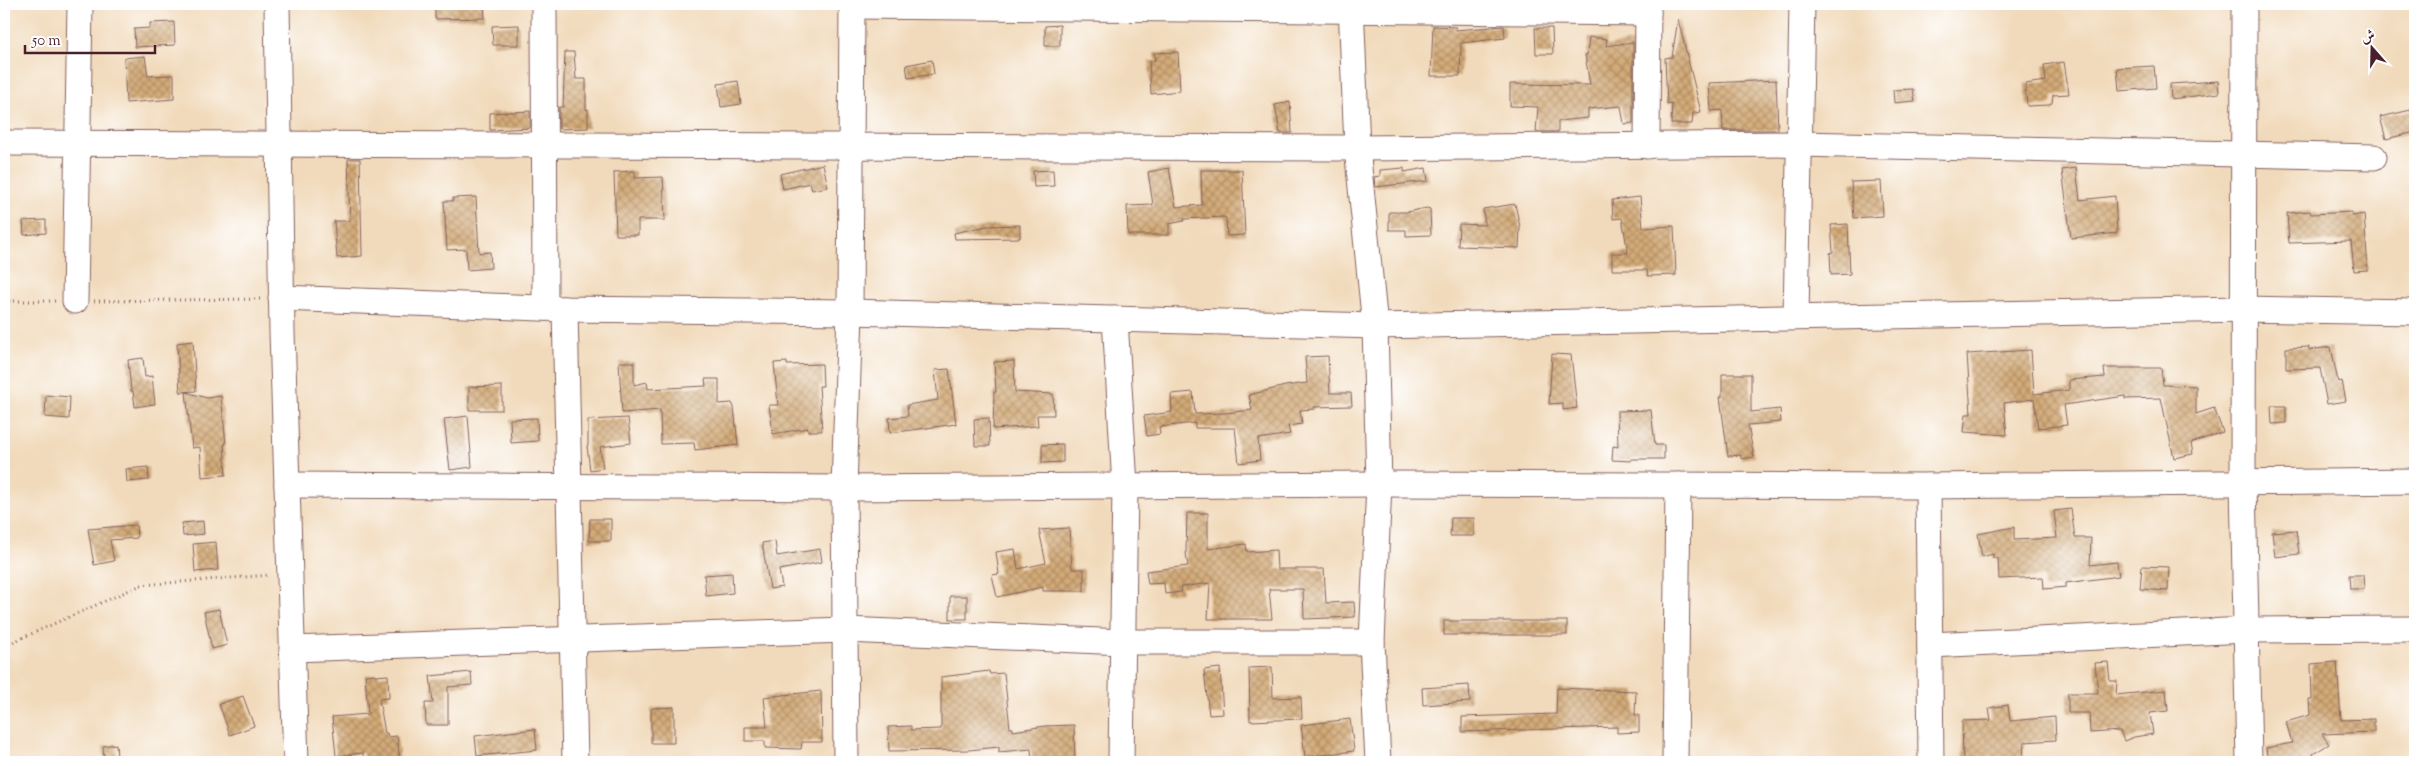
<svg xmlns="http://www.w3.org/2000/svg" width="2419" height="766" viewBox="0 0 2419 766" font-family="'Sorts Mill Goudy',Amiri,serif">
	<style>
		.building { fill: url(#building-cross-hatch) }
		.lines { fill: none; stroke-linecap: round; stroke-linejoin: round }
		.minor-casing { stroke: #84605d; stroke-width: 27 }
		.path { stroke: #84605d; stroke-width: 3; stroke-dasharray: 1 4; stroke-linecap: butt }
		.minor { stroke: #fff; stroke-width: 25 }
	</style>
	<defs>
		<pattern id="building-cross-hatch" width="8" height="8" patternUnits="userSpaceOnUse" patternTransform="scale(1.25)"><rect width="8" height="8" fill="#d3ab78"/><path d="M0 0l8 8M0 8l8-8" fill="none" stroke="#ad8b63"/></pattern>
	</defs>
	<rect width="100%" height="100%" fill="#fff"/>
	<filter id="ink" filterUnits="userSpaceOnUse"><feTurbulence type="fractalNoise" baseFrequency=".02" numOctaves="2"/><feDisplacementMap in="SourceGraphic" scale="10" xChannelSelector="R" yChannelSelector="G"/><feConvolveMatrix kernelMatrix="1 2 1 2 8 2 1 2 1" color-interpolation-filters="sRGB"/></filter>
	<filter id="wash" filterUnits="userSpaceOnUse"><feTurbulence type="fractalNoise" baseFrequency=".0096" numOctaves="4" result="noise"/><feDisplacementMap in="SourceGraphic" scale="20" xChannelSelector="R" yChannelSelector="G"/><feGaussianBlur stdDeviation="1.12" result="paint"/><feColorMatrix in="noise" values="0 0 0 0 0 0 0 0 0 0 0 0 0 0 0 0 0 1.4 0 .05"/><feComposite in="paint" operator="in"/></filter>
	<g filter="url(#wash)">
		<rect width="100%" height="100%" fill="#f1dabb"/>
		<g id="blocks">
			<g class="building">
				<polygon points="435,4 484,4 485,18 435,19"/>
				<polygon points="1678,19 1701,112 1693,113 1692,124 1671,124 1672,103 1667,104 1665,58 1672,57"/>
				<polygon points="174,22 175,45 135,47 134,29 150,28 150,23"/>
				<polygon points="519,25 519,45 493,45 492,26"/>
				<polygon points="1060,25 1060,46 1045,46 1045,26"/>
				<polygon points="1433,26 1456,27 1456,30 1504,26 1505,38 1461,43 1460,76 1431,76"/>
				<polygon points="1535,28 1552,28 1553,54 1536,54"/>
				<polygon points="1589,37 1607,39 1606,46 1633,42 1633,123 1624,124 1621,106 1588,109 1588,118 1558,121 1558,132 1536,132 1538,107 1510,106 1510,84 1590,85 1585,55 1587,55"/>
				<polygon points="565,52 574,52 576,79 586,79 586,110 588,109 588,128 559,129 559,107 563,107"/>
				<polygon points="1178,52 1180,91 1151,94 1149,61 1155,61 1154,53"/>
				<polygon points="145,56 148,76 174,75 174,99 126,103 124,58"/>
				<polygon points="932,60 934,74 908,78 906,65"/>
				<polygon points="2064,62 2069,94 2053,95 2052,103 2049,105 2027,106 2025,84 2046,81 2044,65"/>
				<polygon points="2154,66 2156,88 2119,91 2117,68"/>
				<polygon points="1776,80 1778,130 1723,130 1722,110 1711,111 1709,83"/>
				<polygon points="738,81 741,104 721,107 718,84"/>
				<polygon points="2218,81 2219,93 2171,99 2170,84"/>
				<polygon points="1913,89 1915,101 1894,103 1893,90"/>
				<polygon points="1290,102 1292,133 1280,133 1275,105"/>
				<polygon points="2411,110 2415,132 2386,139 2380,117"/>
				<polygon points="530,111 530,128 490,130 490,113"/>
				<polygon points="348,159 360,159 362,256 337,258 334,221 350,221"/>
				<polygon points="823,164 828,187 812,190 810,183 783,189 780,174"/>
				<polygon points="1169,168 1176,207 1202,205 1201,170 1242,170 1245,235 1227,236 1226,218 1224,217 1184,219 1184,221 1169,224 1169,235 1128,235 1127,206 1153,205 1148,172"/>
				<polygon points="1404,168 1404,172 1426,168 1428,181 1375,187 1374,177 1380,176 1380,170"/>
				<polygon points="2076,168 2080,200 2115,196 2117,233 2071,238 2062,170"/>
				<polygon points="1053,170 1054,186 1034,187 1033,171"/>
				<polygon points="635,171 635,178 663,177 665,220 638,220 638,235 616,235 614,172"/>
				<polygon points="1881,181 1883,216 1854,218 1851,182"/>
				<polygon points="476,197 479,253 490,252 491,268 467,270 466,249 447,250 444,201 453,201 453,198"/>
				<polygon points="1640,197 1643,228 1674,226 1676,275 1648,276 1647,270 1612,270 1612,253 1628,253 1622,218 1613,219 1612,200"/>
				<polygon points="1515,204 1520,227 1519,248 1458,246 1459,224 1485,225 1483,209"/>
				<polygon points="1427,208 1430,209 1431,235 1406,236 1406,230 1389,230 1389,212 1406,212"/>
				<polygon points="2310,211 2311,214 2352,212 2352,216 2364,214 2368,270 2354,271 2351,241 2289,243 2287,213"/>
				<polygon points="46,220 46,233 24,235 23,221"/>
				<polygon points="1848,224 1850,274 1831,275 1830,253 1833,252 1831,225"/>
				<polygon points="1020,225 1020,238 955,239 954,233 987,226"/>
				<polygon points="193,341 196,391 180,392 177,343"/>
				<polygon points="2309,347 2309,350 2331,347 2338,382 2342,381 2346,401 2327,404 2320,368 2286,369 2286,348"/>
				<polygon points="2031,350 2034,394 2069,390 2069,380 2105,377 2104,368 2161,368 2163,385 2196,386 2196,414 2214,408 2223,432 2191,443 2193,454 2174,458 2161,398 2125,399 2125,396 2064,405 2067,425 2038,428 2034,399 2004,403 2007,435 1964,432 1966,414 1971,414 1967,354"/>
				<polygon points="1552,354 1571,355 1577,408 1563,410 1563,403 1549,404"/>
				<polygon points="1328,356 1330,393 1351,393 1352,406 1314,407 1315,409 1300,410 1302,424 1288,426 1290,434 1258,439 1260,460 1239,463 1235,428 1195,428 1195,423 1159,427 1160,434 1147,436 1144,416 1172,412 1171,394 1193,392 1195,414 1225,413 1252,410 1249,395 1285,386 1307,383 1305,357"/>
				<polygon points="143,358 145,377 152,376 155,404 135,407 133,391 131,391 128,360"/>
				<polygon points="1014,361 1015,392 1053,394 1054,415 1037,415 1038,426 993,429 994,392 996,392 994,362"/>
				<polygon points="619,362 634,362 634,385 647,382 648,389 706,386 705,379 719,379 719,404 732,403 734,407 738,445 695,450 694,443 661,444 660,410 622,413"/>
				<polygon points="787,362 787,365 822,364 823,386 819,386 822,431 808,431 808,428 773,434 769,405 778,405 774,363"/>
				<polygon points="949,369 956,424 890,433 889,418 908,416 907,405 938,400 935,370"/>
				<polygon points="1722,374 1751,374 1751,412 1780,409 1781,422 1748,425 1754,457 1741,459 1741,455 1728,456 1720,397 1722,397"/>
				<polygon points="502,386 502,410 469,410 469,387"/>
				<polygon points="186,392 207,398 221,396 226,444 224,444 226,475 202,477 200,447 192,448"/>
				<polygon points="46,395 70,397 69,419 45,417"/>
				<polygon points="2271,406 2286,406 2286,423 2272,424"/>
				<polygon points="1651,410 1655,445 1664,445 1664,459 1631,459 1631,461 1612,460 1613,446 1618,447 1617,411"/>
				<polygon points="468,416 472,467 450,470 444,419"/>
				<polygon points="537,418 538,441 511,443 510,419"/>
				<polygon points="628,418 631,443 600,447 603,468 590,470 587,446 588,446 588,420"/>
				<polygon points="989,418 990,446 975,446 974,419"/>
				<polygon points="1063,444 1063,462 1042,463 1042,445"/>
				<polygon points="148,467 149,480 127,482 126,469"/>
				<polygon points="2071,509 2075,538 2091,538 2090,565 2117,562 2119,576 2066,583 2066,587 2044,589 2043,577 1999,579 1998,558 1993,558 1993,554 1982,557 1978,534 2014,527 2014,540 2057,538 2054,511"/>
				<polygon points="1187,513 1208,513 1208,549 1246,544 1247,552 1276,550 1277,569 1324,569 1326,603 1354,602 1355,617 1304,619 1303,589 1269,589 1272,619 1208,619 1210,583 1181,587 1182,592 1165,594 1164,583 1148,584 1146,571 1188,566 1186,553"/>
				<polygon points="1451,518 1474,518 1474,536 1450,536"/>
				<polygon points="590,519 611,519 611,541 589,541"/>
				<polygon points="203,521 204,534 183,536 182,523"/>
				<polygon points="136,525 137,538 110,540 114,561 94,565 88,529"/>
				<polygon points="1069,528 1072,569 1084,569 1084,591 1043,591 1043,587 997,597 992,575 999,574 996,552 1015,549 1018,569 1046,563 1039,530"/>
				<polygon points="2296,530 2299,554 2275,557 2272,532"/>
				<polygon points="775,541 777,556 820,549 822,562 779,570 782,587 770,589 762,543"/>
				<polygon points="216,542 218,570 195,572 193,544"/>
				<polygon points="2142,566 2169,567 2168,591 2140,589"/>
				<polygon points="732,573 733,593 706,596 704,575"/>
				<polygon points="2349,575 2363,575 2364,589 2350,589"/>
				<rect x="950" y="596" width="17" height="23"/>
				<polygon points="219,609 227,645 212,649 204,612"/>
				<rect x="1444" y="621" width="123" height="14"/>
				<polygon points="2108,662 2110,681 2117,681 2116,695 2166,690 2168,711 2150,713 2153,734 2134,737 2124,741 2120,731 2090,733 2089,713 2068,713 2068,693 2098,693 2095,663"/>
				<polygon points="2337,662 2341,720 2374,719 2374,732 2322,734 2329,744 2313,754 2315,762 2268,762 2266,748 2292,743 2286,722 2310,715 2309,699 2312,699 2311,664"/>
				<polygon points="1272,667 1273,698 1301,697 1302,719 1250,721 1249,668"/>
				<polygon points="1220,668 1223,714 1209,715 1204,670"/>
				<polygon points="989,671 990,674 1004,673 1010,728 1013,728 1013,731 1045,726 1074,725 1075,762 1032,762 1031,749 999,752 999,747 969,750 889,751 888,727 911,726 911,730 941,729 941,677"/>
				<polygon points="471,672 472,685 448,687 448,725 426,725 425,703 433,703 430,676"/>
				<polygon points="375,674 375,676 388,675 389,698 379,699 385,733 387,733 388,737 397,736 400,762 364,762 363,753 336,756 332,717 368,714 365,675"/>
				<polygon points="1469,685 1470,702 1423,705 1422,688"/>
				<polygon points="1557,688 1636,691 1635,715 1639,715 1639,732 1617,733 1617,727 1462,732 1462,717 1556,714"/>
				<polygon points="821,691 822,742 802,742 801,749 765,748 765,741 745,741 745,727 767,727 764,697"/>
				<polygon points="243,696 254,726 230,735 219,704"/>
				<polygon points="2008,705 2010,721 2055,717 2056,740 2024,742 2023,762 1963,762 1962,721 1991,720 1989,708"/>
				<polygon points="674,707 674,743 651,743 651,710 653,708"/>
				<polygon points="1350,719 1354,751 1305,757 1301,725"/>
				<polygon points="535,729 537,750 477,756 475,736"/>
				<polygon points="116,744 117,758 104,759 103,746"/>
			</g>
		</g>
	</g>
	<g filter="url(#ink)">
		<use href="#blocks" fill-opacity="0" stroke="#84605d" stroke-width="1"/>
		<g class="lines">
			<g class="minor-casing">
				<g id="minor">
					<polyline points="277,4 282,332 296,762"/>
					<polyline points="544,4 545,308"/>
					<polyline points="1351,4 1357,148 1375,326 1379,484 1372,642 1378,762"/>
					<polyline points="2244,4 2243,483 2249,762"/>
					<polyline points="852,6 1648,13"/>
					<polyline points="4,143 1357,148 1799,144 2374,157"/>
					<polyline points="1647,146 1648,4"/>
					<polyline points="281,298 565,309 850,312 1375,326 2243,309 2415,312"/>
					<polyline points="75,301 80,4"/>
					<polyline points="565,309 575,762"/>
					<polyline points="1796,317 1802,4"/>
					<polyline points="1115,319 1125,486 1121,762"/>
					<polyline points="287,485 844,488 1379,484 1928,486 2415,481"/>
					<polyline points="1928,486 1931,762"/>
					<polyline points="1930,645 2246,630 2415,629"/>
					<polyline points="292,649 846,630 1123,642 1372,642"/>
					<polyline points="846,762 844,488 850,312 852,4"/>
					<polyline points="1675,762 1678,485"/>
				</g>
			</g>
			<g class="path">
				<polyline points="4,301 56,301"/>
				<polyline points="94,301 261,299"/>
				<polyline points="4,646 141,585 270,575"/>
			</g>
			<use href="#minor" class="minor"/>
		</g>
	</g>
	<rect width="2419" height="766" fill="none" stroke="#fff" stroke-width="20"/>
	<g transform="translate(2372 48) rotate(340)" stroke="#ffffff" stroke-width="4" paint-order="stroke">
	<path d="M0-4L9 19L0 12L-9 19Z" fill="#4a1f2b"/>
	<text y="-8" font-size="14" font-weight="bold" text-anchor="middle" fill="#4a1f2b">ش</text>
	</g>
	<path d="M25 45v8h130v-8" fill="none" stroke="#4a1f2b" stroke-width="2.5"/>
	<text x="32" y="45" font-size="15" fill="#4a1f2b" stroke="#ffffff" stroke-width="4" paint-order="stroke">50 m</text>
</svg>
